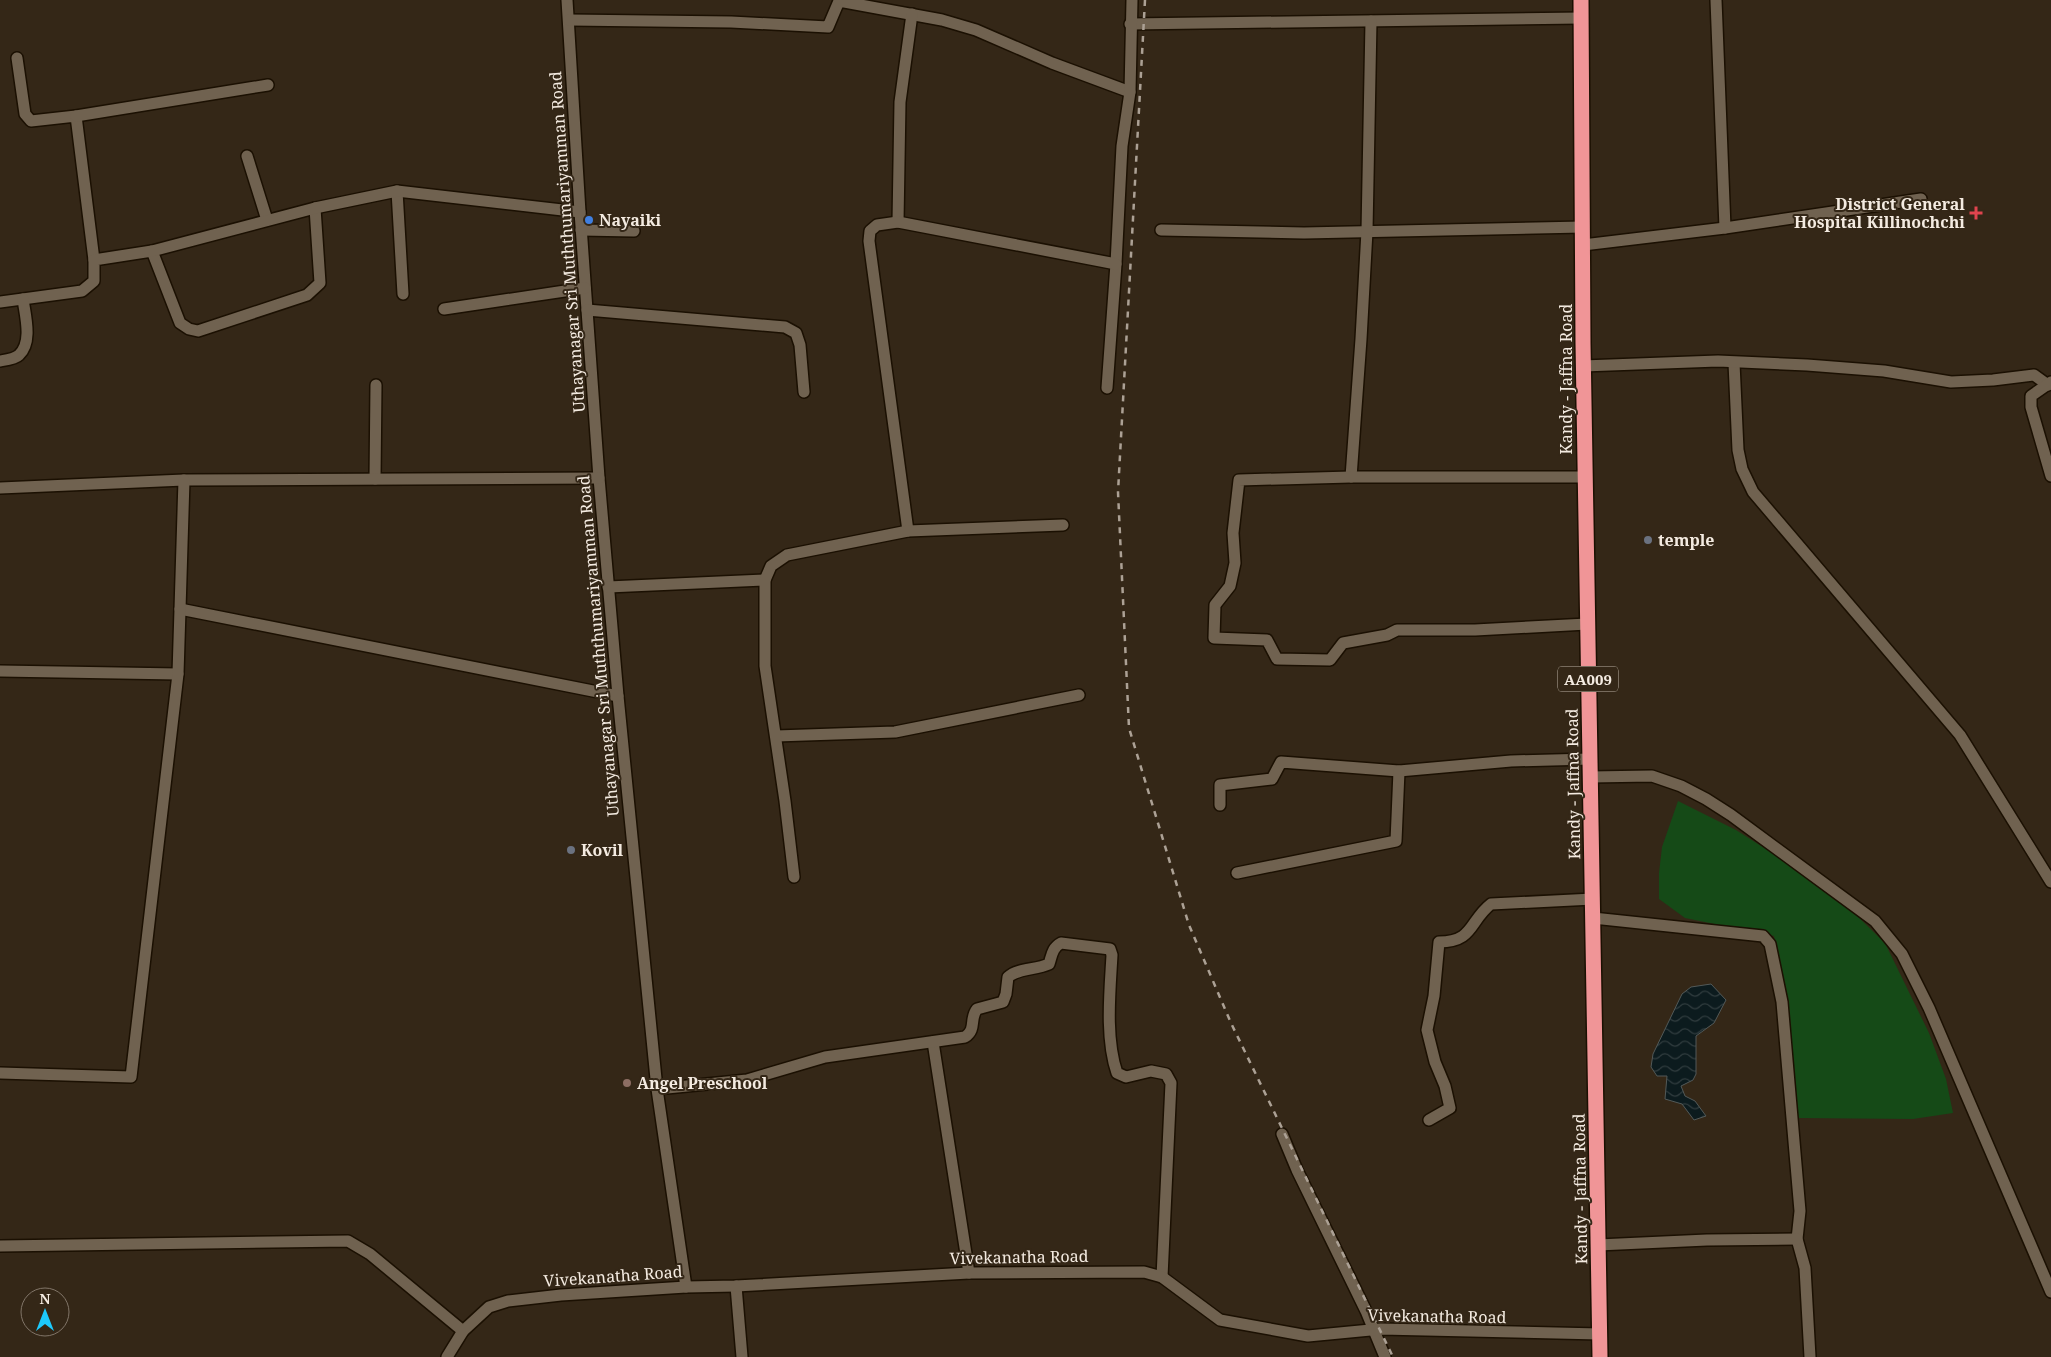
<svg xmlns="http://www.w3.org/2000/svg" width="2051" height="1357" viewBox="0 0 2051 1357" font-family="'Noto Serif',serif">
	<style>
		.grass { fill: #154a17 }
		.water { fill: url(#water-waves); stroke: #525958 }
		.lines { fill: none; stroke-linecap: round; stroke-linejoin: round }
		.minor-casing { stroke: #1b1002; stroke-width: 14 }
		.highway-casing { stroke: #1b1002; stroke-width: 18 }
		.minor { stroke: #706250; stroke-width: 11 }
		.highway { stroke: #f09597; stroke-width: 15 }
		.rail { stroke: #aca195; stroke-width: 2.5; stroke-dasharray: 6 6; stroke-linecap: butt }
		.health-dot { fill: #e0444e; stroke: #342717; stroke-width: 2 }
		.shop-dot { fill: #3f7fe0; stroke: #342717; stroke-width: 2 }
		.worship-dot { fill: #6b7280; stroke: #342717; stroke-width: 2 }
		.education-dot { fill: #8d6e63; stroke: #342717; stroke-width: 2 }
		.labels { text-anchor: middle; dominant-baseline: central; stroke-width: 4; stroke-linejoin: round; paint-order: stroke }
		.shield { fill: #342717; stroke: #bab0a4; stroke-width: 1 }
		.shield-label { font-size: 15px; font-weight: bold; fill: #f4ebe1 }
		.poi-label { font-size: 16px; font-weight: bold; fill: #f4ebe1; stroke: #342717; text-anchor: start }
		.street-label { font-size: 16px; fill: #f4ebe1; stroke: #342717 }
	</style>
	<defs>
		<pattern id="water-waves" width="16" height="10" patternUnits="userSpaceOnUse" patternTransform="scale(1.25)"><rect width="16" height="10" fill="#0c1b1e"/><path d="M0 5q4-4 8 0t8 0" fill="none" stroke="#303c3e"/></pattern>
	</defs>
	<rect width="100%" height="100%" fill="#342717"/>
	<polygon class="grass" points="1678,801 1736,830 1783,860 1850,909 1885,943 1929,1033 1946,1079 1953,1113 1913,1119 1797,1118 1774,936 1685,918 1659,899 1659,873 1662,847"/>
	<polygon class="water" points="1711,984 1726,1000 1714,1023 1696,1036 1696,1074 1693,1080 1681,1086 1685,1096 1695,1101 1706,1116 1694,1120 1682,1104 1665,1099 1667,1076 1657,1076 1651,1067 1653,1054 1682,994 1691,987"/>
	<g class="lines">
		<g class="minor-casing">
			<g id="minor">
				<polyline points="567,0 580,212 599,478 618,696 657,1089 686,1287"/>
				<polyline points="1716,0 1725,228"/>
				<polyline points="569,20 731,22 828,27 839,1 942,20 976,30 1052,63 1130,92"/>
				<polyline points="1130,24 1581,18"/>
				<polyline points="17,58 25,114 31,121 76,116 94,260"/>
				<polyline points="76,116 268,85"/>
				<polyline points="247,156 267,220"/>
				<polyline points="397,191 403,294"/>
				<polyline points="898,222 900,102 912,14"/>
				<polyline points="581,230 634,231"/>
				<polyline points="1161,230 1304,233 1583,227"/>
				<polyline points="1583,245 1725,228 1921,199"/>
				<polyline points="152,251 180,323 189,329 198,331 307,295 320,283 315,208"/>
				<polyline points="0,302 82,291 94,281 94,260 152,251 315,208 397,191 580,212"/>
				<polyline points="444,309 585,288"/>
				<polyline points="587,310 785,327 796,333 800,345 804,392"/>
				<path d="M0,361C6,360 15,359 19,355C33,342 25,315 23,299"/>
				<polyline points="1734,363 1738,450 1742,469 1753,492 1960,735 2051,882"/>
				<polyline points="1583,366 1718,361 1807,365 1884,371 1951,382 1993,380 2034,375 2048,385"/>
				<polyline points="2051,382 2031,396 2031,407 2051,476"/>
				<polyline points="1107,388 1116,264 1122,146 1130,92 1132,0"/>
				<polyline points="1351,477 1361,339 1367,231 1371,21"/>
				<polyline points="1585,477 1351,477 1239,480 1233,533 1235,563 1230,586 1215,605 1214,638 1267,640 1277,659 1330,660 1343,643 1387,635 1397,630 1475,630 1587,624"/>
				<polyline points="375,479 376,385"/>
				<polyline points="0,488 184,480 599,478"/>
				<polyline points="908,531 869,241 870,231 877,225 898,222 1116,264"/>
				<polyline points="608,587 765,580"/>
				<polyline points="180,609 618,696"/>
				<polyline points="0,671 178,674"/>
				<polyline points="776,736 895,732 1079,695"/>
				<polyline points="1590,777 1652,776 1681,786 1706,799 1731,815 1875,921 1902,954 1929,1008 2051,1292"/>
				<polyline points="1220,805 1220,785 1272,779 1281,762 1399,771 1511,761 1590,759"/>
				<polyline points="1237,873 1396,841 1399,771"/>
				<polyline points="794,877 785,801 765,666 765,580 771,566 787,555 908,531 1063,525"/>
				<polyline points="1593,918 1763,936 1770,944 1782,1002 1800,1211 1797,1239 1805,1268 1810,1357"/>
				<polyline points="933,1042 969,1273"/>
				<polyline points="0,1073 131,1077 178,674 184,480"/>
				<path d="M657,1089L747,1080L825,1057L965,1037C977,1029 969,1019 977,1009L1003,1002L1006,994L1008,977C1018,968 1036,970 1049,964C1052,955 1052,948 1061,943L1110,949L1112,955C1110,991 1105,1038 1117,1073L1126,1077L1151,1071L1166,1074L1171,1083L1162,1277"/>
				<path d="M1429,1120L1450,1108L1445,1086L1435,1062L1427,1030L1434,996L1439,942C1474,942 1469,921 1491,904L1593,899"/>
				<polyline points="1282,1134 1297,1170 1366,1311 1385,1357"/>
				<polyline points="1598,1245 1707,1240 1797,1239"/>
				<polyline points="0,1246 348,1241 370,1254 463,1331"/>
				<polyline points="736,1286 742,1357"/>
				<polyline points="447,1357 463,1331 489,1307 508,1301 561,1295 686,1287 736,1286 969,1273 1144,1272 1162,1277 1220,1320 1308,1336 1381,1329 1600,1334"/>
			</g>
		</g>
		<g class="highway-casing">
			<polyline id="highway" points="1581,0 1583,343 1600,1357"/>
		</g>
		<use href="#minor" class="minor"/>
		<use href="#highway" class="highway"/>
		<polyline class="rail" points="1145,0 1118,492 1129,728 1189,925 1231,1023 1393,1357"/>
	</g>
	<path class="health-dot" d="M1973.5 205.5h5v5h5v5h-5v5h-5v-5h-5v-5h5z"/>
	<circle class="shop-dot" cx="589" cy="220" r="5"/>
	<g class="worship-dot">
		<circle cx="1648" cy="540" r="5"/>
		<circle cx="571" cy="850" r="5"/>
	</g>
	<circle class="education-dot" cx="627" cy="1083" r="5"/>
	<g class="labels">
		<rect class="shield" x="1558" y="666.5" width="60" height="25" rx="4"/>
		<g class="shield-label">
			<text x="1588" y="679">AA009</text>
		</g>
		<g class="poi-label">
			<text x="1965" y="204" text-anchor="end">District General<tspan x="1965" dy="18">Hospital Killinochchi</tspan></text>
			<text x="599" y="220">Nayaiki</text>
			<text x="1658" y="540">temple</text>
			<text x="581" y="850">Kovil</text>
			<text x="637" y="1083">Angel Preschool</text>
		</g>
		<g class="street-label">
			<text transform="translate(567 242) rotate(-94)">Uthayanagar Sri Muththumariyamman Road</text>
			<text transform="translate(1566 379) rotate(-90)">Kandy - Jaffna Road</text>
			<text transform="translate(598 646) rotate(-95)">Uthayanagar Sri Muththumariyamman Road</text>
			<text transform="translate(1573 784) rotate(-91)">Kandy - Jaffna Road</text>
			<text transform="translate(1580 1189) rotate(-91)">Kandy - Jaffna Road</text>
			<text transform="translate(1019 1257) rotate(-1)">Vivekanatha Road</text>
			<text transform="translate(613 1276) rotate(-4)">Vivekanatha Road</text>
			<text transform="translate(1437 1316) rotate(1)">Vivekanatha Road</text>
		</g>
	</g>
	<g transform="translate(45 1312)"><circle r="24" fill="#342717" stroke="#817568"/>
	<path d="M0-4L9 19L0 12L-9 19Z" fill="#1dc9fc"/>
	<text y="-8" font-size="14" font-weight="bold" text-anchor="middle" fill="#f4ebe1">N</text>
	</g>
</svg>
